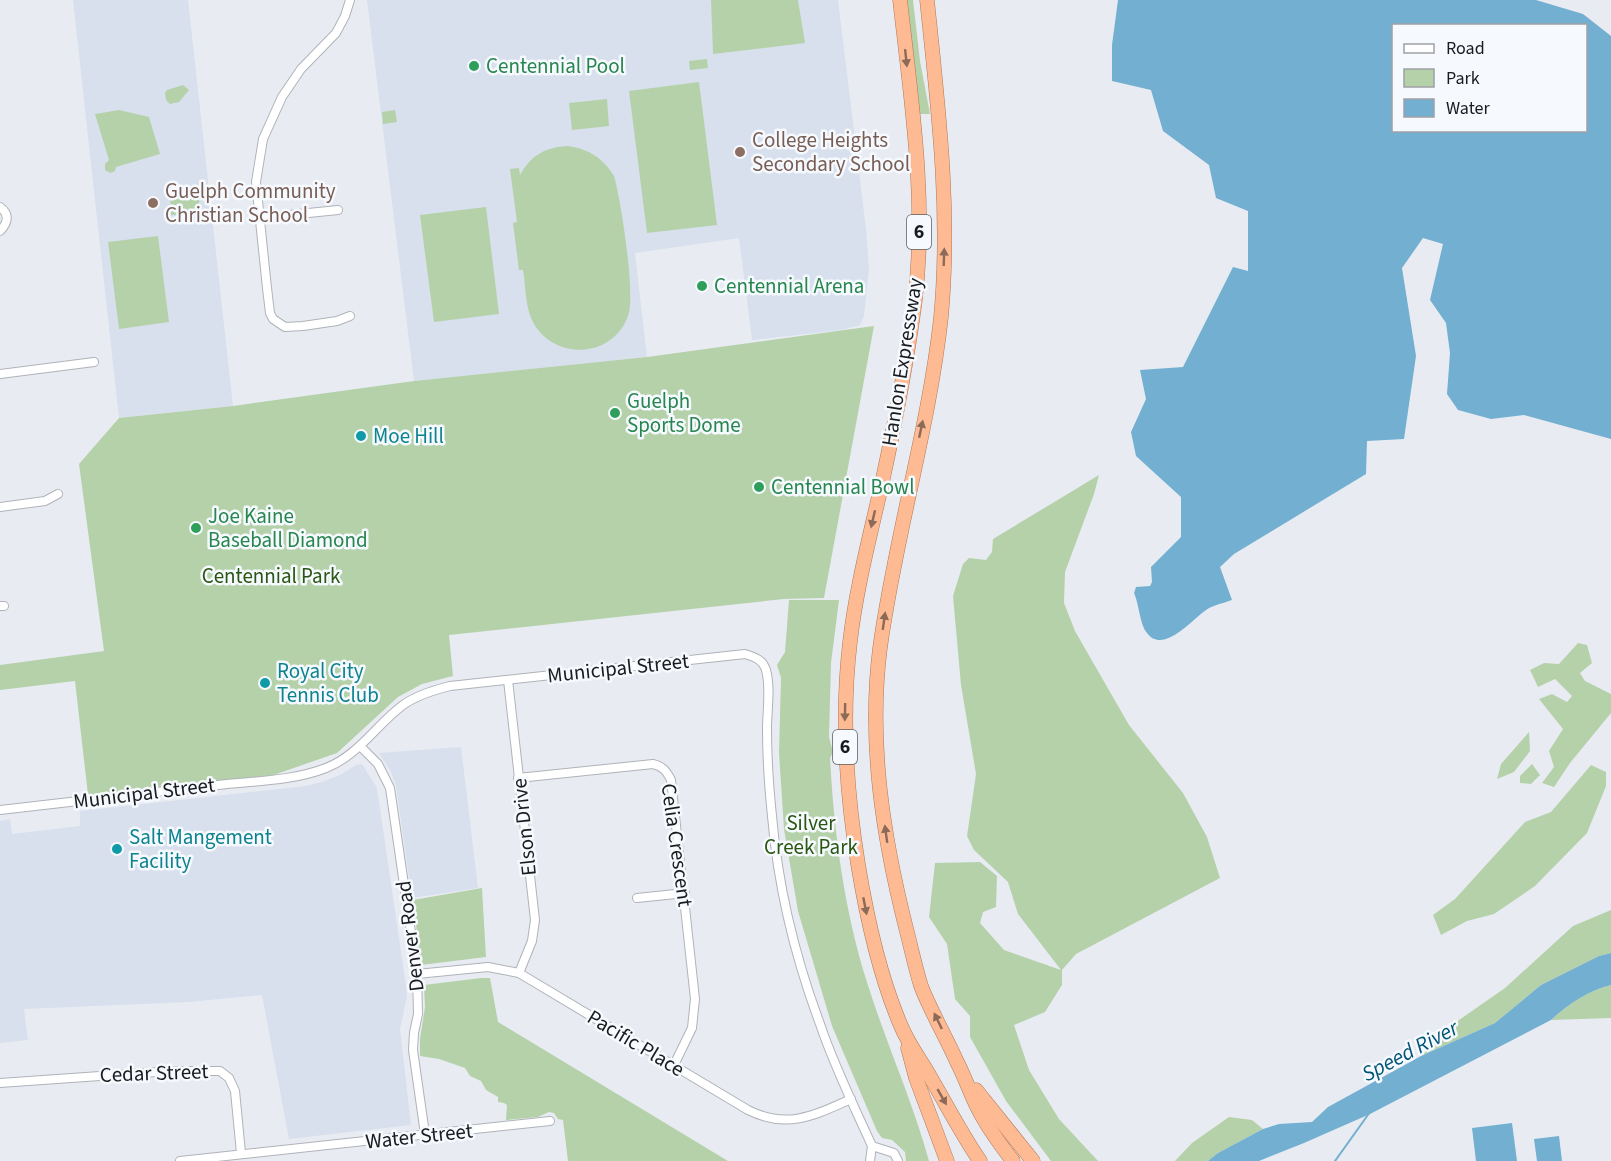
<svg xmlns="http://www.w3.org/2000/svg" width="1611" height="1161" viewBox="0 0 1611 1161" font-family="'Source Sans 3',sans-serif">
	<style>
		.built { fill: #d7e0ec }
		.green { fill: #b5d1aa }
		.water { fill: #72afd1; fill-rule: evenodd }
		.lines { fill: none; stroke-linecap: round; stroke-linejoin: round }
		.stream { stroke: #72afd1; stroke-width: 2 }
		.minor-casing { stroke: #afb3b9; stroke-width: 10 }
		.trunk-casing { stroke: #ae7757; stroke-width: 15 }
		.minor { stroke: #fff; stroke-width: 8 }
		.trunk { stroke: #feba92; stroke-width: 14 }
		.oneway { fill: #8c6a58 }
		.leisure-dot { fill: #2e9e5b; stroke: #f6f9fe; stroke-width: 2 }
		.education-dot { fill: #8d6e63; stroke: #f6f9fe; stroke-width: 2 }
		.culture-dot { fill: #0f9aa8; stroke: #f6f9fe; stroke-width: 2 }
		.labels { text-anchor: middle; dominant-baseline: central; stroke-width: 5; stroke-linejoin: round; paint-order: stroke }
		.shield { fill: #f6f9fe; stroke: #5b5e60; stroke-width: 1.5 }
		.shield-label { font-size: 20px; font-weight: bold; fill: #191b1d }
		.leisure-label { font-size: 21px; fill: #27864d; stroke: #f6f9fe; text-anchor: start }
		.education-label { font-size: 21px; fill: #785e54; stroke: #f6f9fe; text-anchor: start }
		.street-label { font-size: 21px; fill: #191b1d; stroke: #f6f9fe }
		.culture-label { font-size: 21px; fill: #0d838f; stroke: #f6f9fe; text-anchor: start }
		.park-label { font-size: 21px; fill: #295611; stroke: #f6f9fe }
		.water-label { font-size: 22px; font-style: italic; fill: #005576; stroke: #f6f9fe }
	</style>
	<rect width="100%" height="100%" fill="#e8ecf2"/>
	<g class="built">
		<polygon points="73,0 188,0 233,406 119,418"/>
		<polygon points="367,0 838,0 866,229 869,268 864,316 860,325 841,330 752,340 739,238 635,253 647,357 414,381"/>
		<polygon points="461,747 478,888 412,898 396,786 391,772 379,753"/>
		<polygon points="362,764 377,788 406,986 407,996 400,1029 411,1125 289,1139 262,995 189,1002 24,1009 28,1040 0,1043 0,821 10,819 12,834 80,826 80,811 306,786 322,782 342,774 356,765"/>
	</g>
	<g class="green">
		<polygon points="711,0 798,0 805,43 713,54"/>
		<polygon points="906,0 913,0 920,61 930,114 917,114"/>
		<polygon points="707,59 708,68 690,70 689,61"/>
		<polygon points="699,82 717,225 647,233 629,91"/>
		<polygon points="183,85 189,90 179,102 170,104 166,100 165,93 167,90"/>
		<polygon points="607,99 609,126 572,130 569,103"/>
		<polygon points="119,110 149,117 160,154 116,167 115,171 110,173 105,170 105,164 109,160 95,114"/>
		<polygon points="395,110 397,122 383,124 382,112"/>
		<path d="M568,146C589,149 603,158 614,176C621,199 636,297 628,316C613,358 556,361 534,324C525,309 526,287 523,270H519L513,223L517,222L510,169L519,168L520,175C531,155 546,147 568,146Z"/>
		<polygon points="198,188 200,213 171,215 170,192"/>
		<polygon points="486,207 499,314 434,322 420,215"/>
		<polygon points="158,236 169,322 119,329 108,242"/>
		<polygon points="874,326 824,598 784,599 449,635 453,676 422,684 398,697 337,753 242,786 88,795 75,681 0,690 0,665 104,651 79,464 119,418 233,406 414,381 647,357"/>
		<polygon points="1099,475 1094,494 1065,572 1064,603 1075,631 1129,725 1183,793 1207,837 1220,878 1076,954 1062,970 1062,985 1045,1012 1014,1025 1029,1070 1059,1119 1098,1161 1051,1161 1006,1101 970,1037 970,1016 955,999 947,944 929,917 935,863 980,862 997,876 996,907 983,912 980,923 1004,950 1061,970 1018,914 1008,882 974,850 967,836 976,774 961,685 953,596 963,564 969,558 986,560 992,552 993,539"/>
		<path d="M789,600H839L831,663L829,737L833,752L830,758C834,833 844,908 866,979C885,1041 912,1099 929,1161H906L905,1152L892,1140L882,1138L877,1131L832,1026L798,911L784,829L779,753L781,678L777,665L785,652Z"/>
		<polygon points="1578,643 1587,645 1592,663 1580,673 1585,681 1611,694 1611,713 1570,763 1554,787 1542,783 1554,767 1549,751 1563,729 1539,699 1552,694 1567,702 1572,696 1555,679 1538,687 1530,670 1544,663 1559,664"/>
		<polygon points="1529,732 1530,751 1514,772 1497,779 1501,764"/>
		<polygon points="1532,764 1540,775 1531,784 1520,783 1520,776"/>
		<polygon points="1591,765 1606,772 1606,786 1587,833 1535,886 1494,914 1467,921 1441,935 1433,915 1455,899 1525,822 1551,812"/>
		<polygon points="482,888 486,957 421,965 413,900"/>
		<polygon points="1611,910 1611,953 1599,956 1541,985 1495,1023 1421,1056 1441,1038 1442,1033 1449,1027 1505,988 1573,926"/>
		<polygon points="481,978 490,978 498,1022 728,1161 568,1161 563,1120 558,1119 554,1113 549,1112 538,1117 506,1120 507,1105 504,1103 498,1102 498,1097 486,1090 481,1081 470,1076 465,1068 439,1059 420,1056 420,1039 425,1007 424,985"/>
		<path d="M1611,985V1018L1551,1020C1567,1005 1589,990 1611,985Z"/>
		<polygon points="1229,1117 1252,1120 1263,1129 1218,1153 1208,1161 1175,1161 1192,1143"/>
	</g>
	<g class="water">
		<path d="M1118,0H1536L1583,14L1611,36V439L1524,415L1491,419L1458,410L1447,394L1450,353L1446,323L1430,300L1443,244L1423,238L1402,268L1416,356L1404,439L1367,441L1366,474L1234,554L1220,567L1232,600C1224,603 1213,605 1206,610C1193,619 1163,655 1147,633C1140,625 1139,604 1134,593L1136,587L1150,586L1152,582L1151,567L1181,537V497L1136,456L1131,432L1146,399L1140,370L1183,367L1233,267L1248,271V211L1216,198L1209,165L1163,131L1151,90L1112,81V45ZM1394,26H1586V130H1394Z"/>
		<path d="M1611,953V985C1589,990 1567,1005 1551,1020L1370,1114L1304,1143L1259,1161H1208L1218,1153L1263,1129L1279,1124L1312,1122L1328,1107L1421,1056L1495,1023L1541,985L1599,956Z"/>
		<polygon points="1512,1123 1517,1161 1476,1161 1472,1128"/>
		<polygon points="1559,1136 1562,1161 1537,1161 1534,1139"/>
	</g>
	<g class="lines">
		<polyline class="stream" points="1335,1161 1370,1112"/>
		<g class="minor-casing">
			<g id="minor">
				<polyline points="350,0 345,16 336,33 301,69 282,97 263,139 256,182 267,288 270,313 273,319 285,327 303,326 337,321 350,316"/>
				<path d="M0,207C10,214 8,223 0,231"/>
				<polyline points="259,218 338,210"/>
				<polyline points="0,374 94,362"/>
				<polyline points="0,507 45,501 58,494"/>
				<polyline points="0,606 4,606"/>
				<polyline points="508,680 535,920 532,941 519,973"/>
				<polyline points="361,747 378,764 390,788 417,974 418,1014 414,1033 413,1050 425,1134"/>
				<path d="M518,778L653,764C663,766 667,772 671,780L695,999L692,1028L674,1065"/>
				<path d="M0,810C73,802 145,793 218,785C253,781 293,781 326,768C359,755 376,725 403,705C417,695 434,690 450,686L745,654C755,657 763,660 766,670C771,688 767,710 767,729C767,758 769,787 772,816C778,887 795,957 820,1024C834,1066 854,1106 872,1146L870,1161"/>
				<polyline points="637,898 685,893"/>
				<path d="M417,974L488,967L519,973L748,1110C788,1130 815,1115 851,1099"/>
				<polyline points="0,1083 171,1071 220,1071 229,1078 235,1091 241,1153"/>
				<polyline points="872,1146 894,1153 898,1161"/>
				<polyline points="180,1161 550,1121"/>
			</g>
		</g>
		<g class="trunk-casing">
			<g id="trunk">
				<path d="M900,0C911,99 927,200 915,300C907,361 895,423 882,483C870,536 856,589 850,642C841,717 846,790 858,864C867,919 879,975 901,1026C908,1043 919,1058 928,1073C945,1102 961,1133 980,1161"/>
				<path d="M927,0C938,106 951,211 941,317C929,428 895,537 880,648C868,742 883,837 906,928C911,947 915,967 921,986C931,1012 946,1037 957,1062C966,1079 972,1099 982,1116C991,1132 1002,1147 1013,1161"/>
				<polyline points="908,1048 916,1078 947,1161"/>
				<polyline points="976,1090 1033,1161"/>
			</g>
		</g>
		<use href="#minor" class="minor"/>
		<use href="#trunk" class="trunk"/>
	</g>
	<defs><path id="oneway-solid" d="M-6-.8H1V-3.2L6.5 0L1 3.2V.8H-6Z" transform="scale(1.5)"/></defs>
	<g class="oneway">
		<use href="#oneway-solid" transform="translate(906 58) rotate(84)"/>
		<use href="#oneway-solid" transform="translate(944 257) rotate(-88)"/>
		<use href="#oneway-solid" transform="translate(921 429) rotate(-78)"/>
		<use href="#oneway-solid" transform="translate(873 519) rotate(103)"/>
		<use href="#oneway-solid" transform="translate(884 621) rotate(-82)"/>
		<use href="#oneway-solid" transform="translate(845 712) rotate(91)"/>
		<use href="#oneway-solid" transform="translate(886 834) rotate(-98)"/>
		<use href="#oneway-solid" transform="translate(865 906) rotate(79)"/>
		<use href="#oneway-solid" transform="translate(938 1021) rotate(-116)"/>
		<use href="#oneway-solid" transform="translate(942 1097) rotate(60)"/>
	</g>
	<g class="leisure-dot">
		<circle cx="474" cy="66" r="6"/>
		<circle cx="702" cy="286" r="6"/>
		<circle cx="615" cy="413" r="6"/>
		<circle cx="759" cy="487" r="6"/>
		<circle cx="196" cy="528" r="6"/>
	</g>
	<g class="education-dot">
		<circle cx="740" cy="152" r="6"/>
		<circle cx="153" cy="203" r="6"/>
	</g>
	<g class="culture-dot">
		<circle cx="361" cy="436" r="6"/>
		<circle cx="265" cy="683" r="6"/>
		<circle cx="117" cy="849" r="6"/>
	</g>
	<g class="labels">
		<g class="shield">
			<rect x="907" y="215" width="24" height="34" rx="4.5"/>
			<rect x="833" y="730" width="24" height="34" rx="4.5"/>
		</g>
		<g class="shield-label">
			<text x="919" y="232">6</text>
			<text x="845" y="747">6</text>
		</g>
		<g class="leisure-label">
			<text x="486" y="66">Centennial Pool</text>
			<text x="714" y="286">Centennial Arena</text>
			<text x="627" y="401">Guelph<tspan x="627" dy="24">Sports Dome</tspan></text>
			<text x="771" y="487">Centennial Bowl</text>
			<text x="208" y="516">Joe Kaine<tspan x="208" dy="24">Baseball Diamond</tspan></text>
		</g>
		<g class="education-label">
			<text x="752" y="140">College Heights<tspan x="752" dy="24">Secondary School</tspan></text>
			<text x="165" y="191">Guelph Community<tspan x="165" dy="24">Christian School</tspan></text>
		</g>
		<g class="street-label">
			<text transform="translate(902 362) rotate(-81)">Hanlon Expressway</text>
			<text transform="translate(618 668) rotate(-6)">Municipal Street</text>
			<text transform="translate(144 793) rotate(-7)">Municipal Street</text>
			<text transform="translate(524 827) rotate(-96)">Elson Drive</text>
			<text transform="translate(677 845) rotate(82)">Celia Crescent</text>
			<text transform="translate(410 936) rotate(-97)">Denver Road</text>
			<text transform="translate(636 1043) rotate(31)">Pacific Place</text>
			<text transform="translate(154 1073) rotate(-2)">Cedar Street</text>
			<text transform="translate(419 1136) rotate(-6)">Water Street</text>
		</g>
		<g class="culture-label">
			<text x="373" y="436">Moe Hill</text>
			<text x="277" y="671">Royal City<tspan x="277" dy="24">Tennis Club</tspan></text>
			<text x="129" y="837">Salt Mangement<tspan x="129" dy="24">Facility</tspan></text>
		</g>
		<g class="park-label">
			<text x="271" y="576">Centennial Park</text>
			<text x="811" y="823">Silver<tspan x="811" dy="24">Creek Park</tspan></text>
		</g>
		<g class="water-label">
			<text transform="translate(1410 1051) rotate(-28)">Speed River</text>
		</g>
	</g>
	<rect x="1392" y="24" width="195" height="108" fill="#f6f9fe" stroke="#9ea0a4" stroke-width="1.5"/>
	<rect x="1404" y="44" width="30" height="9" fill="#ffffff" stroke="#9ea0a4" stroke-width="1.5"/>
	<text x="1446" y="54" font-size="18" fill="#191b1d">Road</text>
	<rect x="1404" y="69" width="30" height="18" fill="#b5d1aa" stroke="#9ea0a4" stroke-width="1.5"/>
	<text x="1446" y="84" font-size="18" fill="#191b1d">Park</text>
	<rect x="1404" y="99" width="30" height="18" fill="#72afd1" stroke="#9ea0a4" stroke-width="1.5"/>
	<text x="1446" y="114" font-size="18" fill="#191b1d">Water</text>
</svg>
